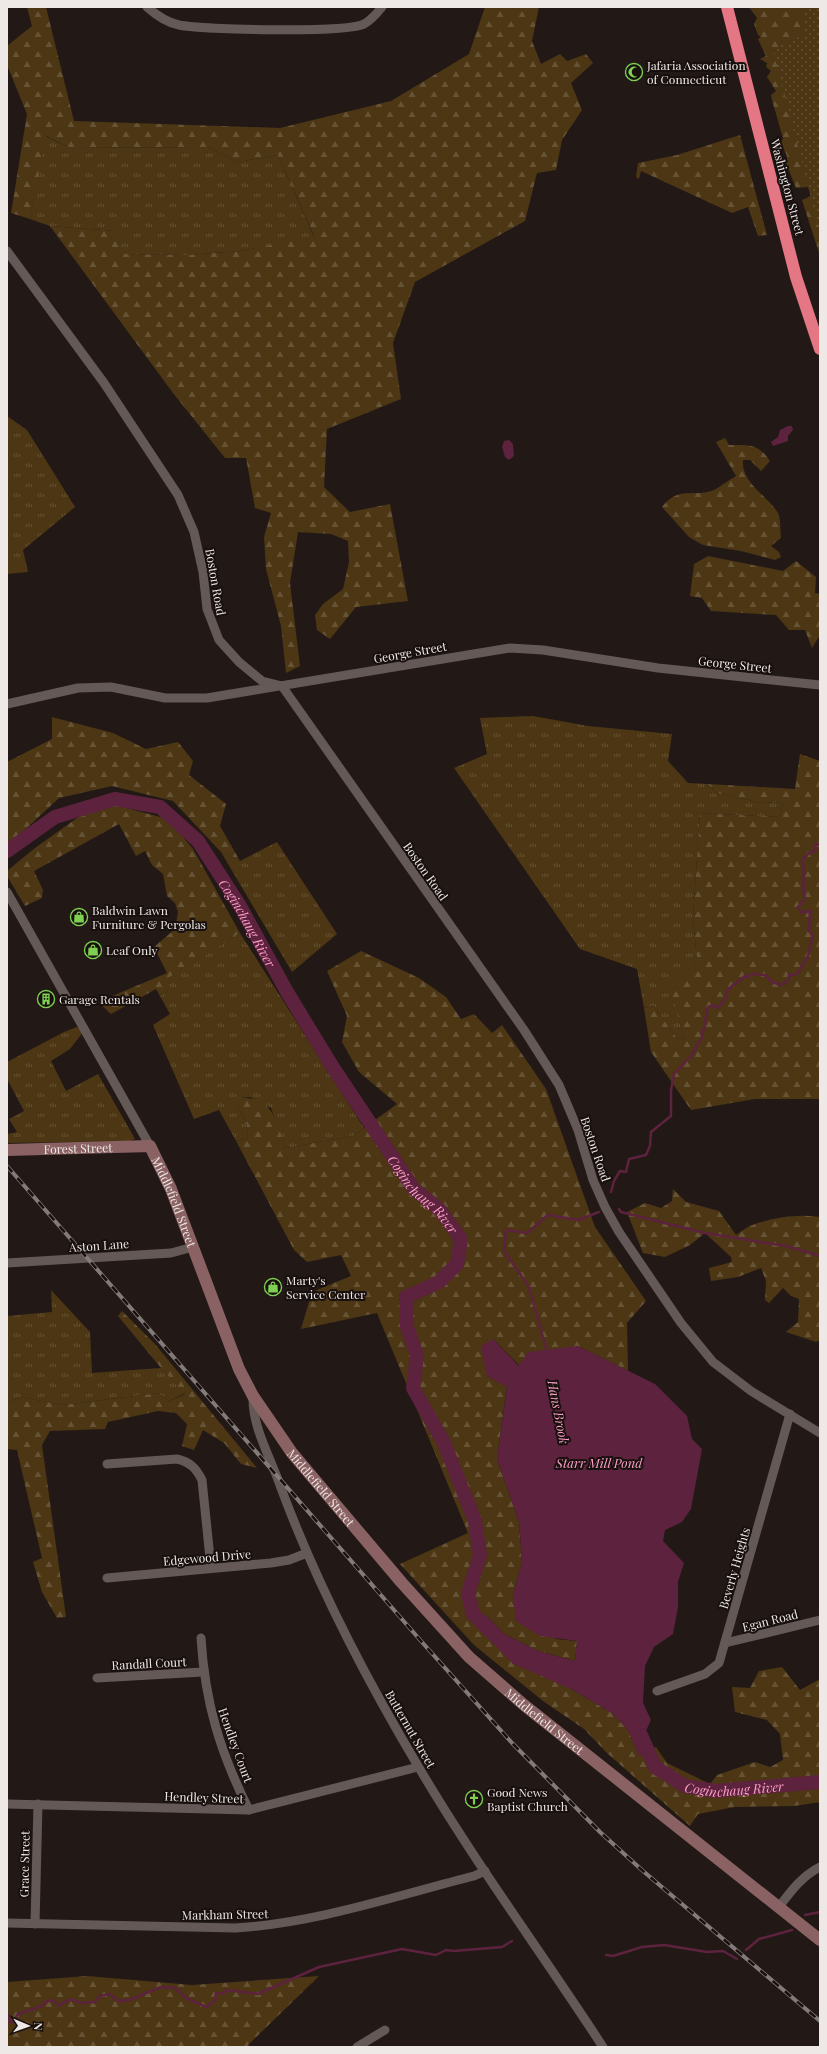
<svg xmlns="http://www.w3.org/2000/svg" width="827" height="2054" viewBox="0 0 827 2054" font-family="'Playfair Display',serif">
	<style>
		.grass { fill: url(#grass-tufts) }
		.forest { fill: url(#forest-firs) }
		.park { fill: url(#park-dots) }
		.water { fill: #5d223e }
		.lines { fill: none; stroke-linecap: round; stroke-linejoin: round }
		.stream { stroke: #5d223e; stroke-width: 2.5 }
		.river { stroke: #5d223e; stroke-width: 14 }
		.street { stroke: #645957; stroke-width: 9 }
		.secondary { stroke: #8b6264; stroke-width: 12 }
		.highway { stroke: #e57684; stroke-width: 12 }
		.rail-casing { stroke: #837b79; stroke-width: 4 }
		.rail { stroke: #18100e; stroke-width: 2.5; stroke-dasharray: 8; stroke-linecap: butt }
		.labels { text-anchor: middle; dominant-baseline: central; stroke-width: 4; stroke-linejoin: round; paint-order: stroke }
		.poi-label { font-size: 12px; fill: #eee8e6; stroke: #18100e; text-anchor: start }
		.street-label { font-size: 12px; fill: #eee8e6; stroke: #18100e }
		.water-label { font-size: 13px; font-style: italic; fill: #fe9fc7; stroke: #18100e }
	</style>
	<defs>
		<pattern id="grass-tufts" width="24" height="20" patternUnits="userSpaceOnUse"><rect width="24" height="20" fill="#4c3613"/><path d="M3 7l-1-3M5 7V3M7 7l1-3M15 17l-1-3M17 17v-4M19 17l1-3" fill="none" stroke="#665335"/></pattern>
		<pattern id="forest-firs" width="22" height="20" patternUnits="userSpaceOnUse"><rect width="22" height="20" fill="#4c3613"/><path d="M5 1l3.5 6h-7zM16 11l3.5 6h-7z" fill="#665335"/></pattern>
		<pattern id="park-dots" width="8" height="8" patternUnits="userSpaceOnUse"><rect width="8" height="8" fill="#4c3613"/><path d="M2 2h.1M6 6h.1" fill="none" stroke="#665335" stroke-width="1.8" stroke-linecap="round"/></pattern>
	</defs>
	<rect width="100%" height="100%" fill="#221917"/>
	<g class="grass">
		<polygon points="45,136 70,148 208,147 238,162 278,155 314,237 241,251 187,255 123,254 116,231 50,226 30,219"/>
		<polygon points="7,416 27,430 75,507 23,550 28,572 7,574"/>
		<polygon points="533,716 588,726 672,734 668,761 688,783 708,784 717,793 762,803 783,802 780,817 700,813 693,917 697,960 671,989 685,1040 676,1037 654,1006 644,1008 637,969 580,949 454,768 487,754 480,718"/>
		<polygon points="277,842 337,934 292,972 221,852 240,861"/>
		<polygon points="240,933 364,1128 353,1136 285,1148 271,1108 250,1097 241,1098 237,1106 246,1121 248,1138 236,1141 219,1110 194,1119 153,1025 170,1014 160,996 168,991 162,981"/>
		<polygon points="77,1027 83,1032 70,1049 51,1061 66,1091 98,1074 135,1139 130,1141 7,1143 7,1134 17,1132 9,1119 24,1111 7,1079 7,1062 64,1032"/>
		<polygon points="51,1290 90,1332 92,1373 161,1368 185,1393 169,1401 158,1393 63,1405 21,1397 7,1403 7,1316 52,1312"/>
	</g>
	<g class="forest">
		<polygon points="27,7 46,7 74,121 280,128 391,101 469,54 485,7 539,7 532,41 541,64 560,54 567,61 586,54 593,63 571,83 582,110 562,140 556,170 537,173 525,221 415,282 393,343 401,399 327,429 324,487 350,512 390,504 408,601 356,607 330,639 317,630 315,615 323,604 343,589 349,562 348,541 331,534 298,532 290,583 300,666 286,673 281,626 266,569 264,537 271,513 255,508 246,458 225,458 173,393 50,226 116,231 124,254 187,255 241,251 314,236 278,155 238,162 208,147 70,148 46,136 30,219 11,213 27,114 7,65 7,46 32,26"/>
		<polygon points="749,7 820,7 820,256 802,200 811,196 808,187 796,188 786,163 787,156 781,143 783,138 772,100 771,95 776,91 767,77 771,71 766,67 767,63 760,59 766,56 758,39 761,37 758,35 754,24 757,18"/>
		<polygon points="740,135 767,235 758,236 748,207 732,213 641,171 639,179 636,177 638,163 677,155"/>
		<path d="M725,438L729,445C749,445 758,443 770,461L761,471L750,460H743C741,483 767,495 778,513C781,518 780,531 781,538L771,546L779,552L781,557L775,560L741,551L703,545L689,537L662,507C679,485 693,498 714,490C721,486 729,480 736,476L716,442Z"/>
		<polygon points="708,556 783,571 796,561 816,577 815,593 820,594 820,635 812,648 805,630 789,630 776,615 711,611 702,598 690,596 694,564"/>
		<polygon points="52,717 113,733 146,749 178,742 193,761 189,775 226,804 220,826 240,861 221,852 173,801 112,786 59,798 13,841 7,843 7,762 52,739"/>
		<polygon points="800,754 820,761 820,1099 755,1099 691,1110 651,1052 644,1008 654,1006 676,1037 685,1040 670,989 697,960 693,917 700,813 780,817 783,802 762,803 717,793 708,784 795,789"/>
		<polygon points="115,805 168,819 193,849 240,933 163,981 168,991 160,996 156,989 111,1014 98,1002 167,973 154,947 175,929 178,912 175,903 167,896 163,874 152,865 145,851 136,856 119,824 34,871 43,890 42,898 25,906 7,876 7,871 35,848 84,813"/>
		<path d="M361,951L419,978L446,997L461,1019L474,1014L492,1033L502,1025L546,1089L595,1227L646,1301L627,1323L628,1371L578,1346L520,1366L493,1339L487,1376L507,1386L497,1459L519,1522L522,1562L513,1595L556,1639L577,1641L575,1661L538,1651L504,1634L487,1616L476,1626L573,1690L612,1713L628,1730L639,1755L656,1747L667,1763L710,1784L717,1775L755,1762L770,1767L783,1760L780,1734L767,1720L735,1712L732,1687L750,1688L759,1671L782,1667L800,1690L820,1679V1802L794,1806L735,1807L698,1814L690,1826L607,1753L584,1729L543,1701L474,1645L400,1564L468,1533L377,1313L301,1329L312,1292L351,1276L341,1255L307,1262L294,1250L236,1141L248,1138L246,1121L237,1106L240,1098C274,1096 276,1122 285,1148L353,1136L397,1104L359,1072L342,1042L347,1016L327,971Z"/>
		<path d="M673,1189L686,1202L719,1211L736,1235C742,1231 748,1226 755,1224C776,1217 799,1214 820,1217V1340L816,1342L786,1332L798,1322L799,1299L791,1296L783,1288L769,1303L765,1300L766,1281L761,1268L738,1277L711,1281L709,1268L732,1262L731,1257L705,1233L690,1245L665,1257L643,1253L627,1212L645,1203L661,1208L672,1201Z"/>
		<polygon points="122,1311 155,1344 257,1468 241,1464 224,1443 203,1430 194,1450 182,1446 187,1424 176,1413 158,1411 108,1422 105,1429 50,1431 42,1445 66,1617 57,1618 42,1592 33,1562 42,1558 17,1450 7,1449 7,1403 21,1397 63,1405 158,1393 169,1401 185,1394 161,1368 118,1316"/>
		<polygon points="87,1976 192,1985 319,1976 248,2045 250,2047 7,2047 7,1982"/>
	</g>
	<polygon class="park" points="804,7 820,7 820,233 773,49 804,35"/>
	<g class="water">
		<polygon points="788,426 792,426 793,430 788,436 788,441 773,446 771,442 778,437 780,430"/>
		<polygon points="509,440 513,444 514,456 509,460 505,457 502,447 504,441"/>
		<polygon points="493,1339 519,1366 528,1352 578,1346 655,1384 687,1416 692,1439 702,1449 691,1509 682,1522 665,1530 663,1541 684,1563 678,1582 678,1607 673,1634 654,1647 645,1666 643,1703 651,1720 645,1733 652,1749 639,1756 628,1730 612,1713 573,1690 512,1663 476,1625 486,1615 504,1634 538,1651 575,1661 577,1641 540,1636 516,1621 513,1595 522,1562 519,1522 497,1459 507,1387 487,1376 481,1346"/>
	</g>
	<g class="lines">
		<g class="stream">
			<path d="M611,1192L614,1181L620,1171L626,1172L629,1159L646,1155L650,1146L651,1132L671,1116V1090L674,1074L691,1056L702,1037L708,1007L714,1005L718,1008L727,996V990L745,976L748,977L752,974L765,975L771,981L780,985L788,981L789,975L797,974L808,956L813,935L809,931L810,911L802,913L798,907L805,899C801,886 806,874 802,860L809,853L816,850L815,845L820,844"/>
			<polyline points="619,1209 621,1212 705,1233 786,1246 820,1256"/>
			<polyline points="547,1352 529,1287 504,1251 506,1230 527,1233 548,1215 578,1220 599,1212"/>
			<polyline points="805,1915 820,1912"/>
			<polyline points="746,1950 759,1939 792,1930"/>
			<polyline points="606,1955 613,1956 642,1947 664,1945 707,1952 723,1951 737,1959"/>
			<path d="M7,2017L9,2015L8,2020L12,2023L18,2014L42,2006L45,2002L53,2000L59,2006C66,2000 71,1997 80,2003L95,2002L100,1996L110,1994L118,2001L129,2000L161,1987L175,1988L186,1998L206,2007L215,2001L216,1993H224L227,1990L258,1994L319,1967L402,1949L436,1955L446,1950L454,1951L502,1947L512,1941"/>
		</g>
		<g class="river">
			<path id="s1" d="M7,851L55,817L115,799L160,807L198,841L240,906L287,992L332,1066L414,1189L440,1210L461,1239L457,1264L439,1282L406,1297L407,1327L417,1355L413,1388L444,1443L475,1521L480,1555L468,1594L473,1614L493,1634"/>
			<path id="s2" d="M641,1735L655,1767L685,1786L715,1791L820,1782"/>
		</g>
		<g class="street">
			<path d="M147,7C155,14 168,23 179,25C202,30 347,33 364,24C370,21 378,12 382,7"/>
			<polyline points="7,251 104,383 178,495 194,532 203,572 207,609 219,640 239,662 262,681 282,686 524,1030 559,1085 578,1130 593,1180 605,1207 619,1232 681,1323 713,1362 751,1391 820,1433"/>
			<polyline points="7,704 78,688 111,687 165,698 207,698 510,648 543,650 658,668 820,685"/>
			<polyline points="7,892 150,1146"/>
			<polyline points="7,1263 171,1253 193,1247"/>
			<path d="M253,1396C252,1428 271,1458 281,1488C317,1585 365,1677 418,1766C475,1863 542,1953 603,2047"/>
			<path d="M107,1464L177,1459C190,1462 196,1468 202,1480L211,1568"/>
			<polyline points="107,1578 271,1563 289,1560 307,1553"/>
			<path d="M201,1638C205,1703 220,1752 249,1810"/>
			<polyline points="725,1643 820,1620"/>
			<polyline points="97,1678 203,1672"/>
			<polyline points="657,1691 705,1674 719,1663 790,1414"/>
			<polyline points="7,1804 249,1810 418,1767"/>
			<path d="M779,1907C791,1891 802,1876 820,1867"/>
			<path d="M7,1923L235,1928C316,1923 395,1896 474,1876L485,1871"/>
			<polyline points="35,1924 38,1804"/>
			<polyline points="357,2047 385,2030"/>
		</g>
		<path class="secondary" id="s3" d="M7,1150L150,1146L171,1189L239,1369L253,1396L292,1453L402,1583L469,1657L524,1705L820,1940"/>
		<polyline class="highway" points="727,7 796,277 820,349"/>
		<g class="rail-casing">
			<polyline id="rail" points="7,1166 421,1641 513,1744 600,1832 643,1871 820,2021"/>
		</g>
		<use href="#rail" class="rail"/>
	</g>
	<defs>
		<g id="mosque-ring" transform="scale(0.9)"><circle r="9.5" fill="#18100e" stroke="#7fd052" stroke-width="1.5"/><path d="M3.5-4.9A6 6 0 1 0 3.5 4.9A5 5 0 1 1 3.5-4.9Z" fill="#7fd052"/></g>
		<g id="shop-ring" transform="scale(0.9)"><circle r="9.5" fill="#18100e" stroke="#7fd052" stroke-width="1.5"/><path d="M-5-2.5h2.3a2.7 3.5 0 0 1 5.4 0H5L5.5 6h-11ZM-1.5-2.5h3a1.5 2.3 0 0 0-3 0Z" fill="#7fd052"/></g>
		<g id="building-ring" transform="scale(0.9)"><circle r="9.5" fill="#18100e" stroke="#7fd052" stroke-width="1.5"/><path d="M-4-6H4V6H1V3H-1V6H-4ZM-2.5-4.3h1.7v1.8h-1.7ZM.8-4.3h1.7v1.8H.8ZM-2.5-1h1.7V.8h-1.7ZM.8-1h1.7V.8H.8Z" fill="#7fd052"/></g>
		<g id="church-ring" transform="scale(0.9)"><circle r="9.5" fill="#18100e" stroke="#7fd052" stroke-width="1.5"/><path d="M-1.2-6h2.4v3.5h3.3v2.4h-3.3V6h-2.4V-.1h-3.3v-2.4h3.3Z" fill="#7fd052"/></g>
	</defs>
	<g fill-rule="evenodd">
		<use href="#mosque-ring" x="634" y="72"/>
		<use href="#shop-ring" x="79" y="917"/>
		<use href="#shop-ring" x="93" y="950"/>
		<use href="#building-ring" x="46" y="999"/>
		<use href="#shop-ring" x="273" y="1287"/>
		<use href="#church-ring" x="474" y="1799"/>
	</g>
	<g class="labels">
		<g class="poi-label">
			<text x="647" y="65">Jafaria Association<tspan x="647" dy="14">of Connecticut</tspan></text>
			<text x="92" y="910">Baldwin Lawn<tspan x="92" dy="14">Furniture &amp; Pergolas</tspan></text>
			<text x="106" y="950">Leaf Only</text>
			<text x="59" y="999">Garage Rentals</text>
			<text x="286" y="1280">Marty's<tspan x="286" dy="14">Service Center</tspan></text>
			<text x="487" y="1792">Good News<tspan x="487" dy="14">Baptist Church</tspan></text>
		</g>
		<g class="street-label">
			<text transform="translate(788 187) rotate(75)">Washington Street</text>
			<text transform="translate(216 582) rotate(80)">Boston Road</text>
			<text transform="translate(410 652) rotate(-10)">George Street</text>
			<text transform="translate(735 664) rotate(6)">George Street</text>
			<text transform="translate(426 871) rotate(55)">Boston Road</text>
			<text stroke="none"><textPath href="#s3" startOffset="71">Forest Street</textPath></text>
			<text transform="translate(596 1149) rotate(71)">Boston Road</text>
			<text stroke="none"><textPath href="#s3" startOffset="204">Middlefield Street</textPath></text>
			<text transform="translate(99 1245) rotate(-4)">Aston Lane</text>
			<text stroke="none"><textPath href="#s3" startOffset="528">Middlefield Street</textPath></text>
			<text transform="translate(207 1557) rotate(-5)">Edgewood Drive</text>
			<text transform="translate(734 1568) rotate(-74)">Beverly Heights</text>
			<text transform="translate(770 1620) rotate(-14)">Egan Road</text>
			<text transform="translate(149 1663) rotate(-3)">Randall Court</text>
			<text stroke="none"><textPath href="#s3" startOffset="852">Middlefield Street</textPath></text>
			<text transform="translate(411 1729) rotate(60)">Butternut Street</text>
			<text transform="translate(236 1745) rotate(70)">Hendley Court</text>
			<text transform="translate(204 1797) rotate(2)">Hendley Street</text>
			<text transform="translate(24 1864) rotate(-89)">Grace Street</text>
			<text transform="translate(225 1914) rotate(-1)">Markham Street</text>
		</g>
		<g class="water-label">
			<text stroke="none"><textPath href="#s1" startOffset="314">Coginchaug River</textPath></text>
			<text stroke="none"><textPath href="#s1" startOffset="638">Coginchaug River</textPath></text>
			<text transform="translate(559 1412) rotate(79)">Hans Brook</text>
			<text x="599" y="1462">Starr Mill Pond</text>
			<text stroke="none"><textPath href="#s2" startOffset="120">Coginchaug River</textPath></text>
		</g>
	</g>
	<rect width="827" height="2054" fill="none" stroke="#eee8e6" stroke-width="16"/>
	<g transform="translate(28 2026) rotate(92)" stroke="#18100e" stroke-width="3" paint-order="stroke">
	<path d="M0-3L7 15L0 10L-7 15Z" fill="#eee8e6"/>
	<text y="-6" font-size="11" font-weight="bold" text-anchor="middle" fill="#eee8e6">N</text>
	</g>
</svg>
